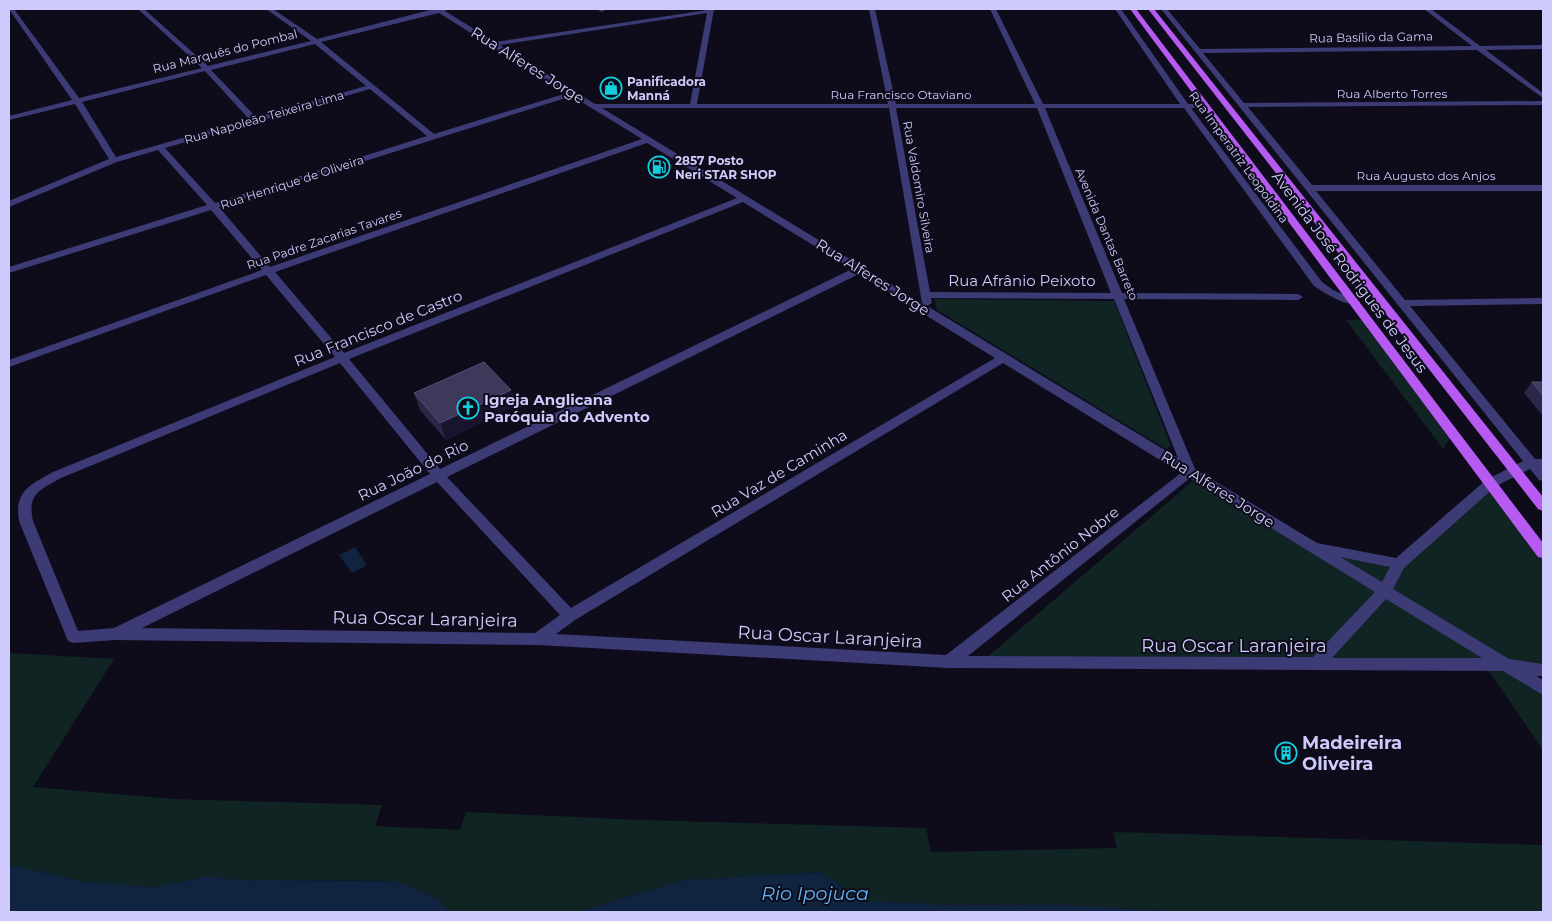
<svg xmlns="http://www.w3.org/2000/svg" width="1552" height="921" viewBox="0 0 1552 921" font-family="Montserrat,sans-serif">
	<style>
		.green { fill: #102423 }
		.water { fill: #11243f }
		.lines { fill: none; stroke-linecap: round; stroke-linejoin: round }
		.minor { fill: #3c3b76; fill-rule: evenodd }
		.major { fill: #b65af2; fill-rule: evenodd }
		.wall { fill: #2c2648 }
		.shaded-wall { fill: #19142e }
		.building { fill: #3e385b; stroke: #544f74 }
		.labels { text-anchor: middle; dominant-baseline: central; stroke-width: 4; stroke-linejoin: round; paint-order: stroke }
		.far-street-label { font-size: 12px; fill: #cecafb; stroke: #0e0c1b }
		.far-poi-label { font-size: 12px; font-weight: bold; fill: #cecafb; stroke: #0e0c1b; text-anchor: start }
		.street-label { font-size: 15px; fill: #cecafb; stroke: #0e0c1b }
		.poi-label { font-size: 15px; font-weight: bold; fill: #cecafb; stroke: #0e0c1b; text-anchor: start }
		.near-street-label { font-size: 18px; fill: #cecafb; stroke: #0e0c1b }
		.near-poi-label { font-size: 18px; font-weight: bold; fill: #cecafb; stroke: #0e0c1b; text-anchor: start }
		.near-water-label { font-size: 19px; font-style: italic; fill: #60b2f3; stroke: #0e0c1b }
	</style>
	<rect width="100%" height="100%" fill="#0e0c1b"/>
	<g class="green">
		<polygon points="934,299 1114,301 1171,446 1166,449 937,310"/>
		<polygon points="1346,320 1362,320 1450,438 1443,449"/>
		<polygon points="1195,479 1378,591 1312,661 984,660"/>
		<polygon points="1492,488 1543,558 1543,663 1504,662 1389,591 1404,567"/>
		<polygon points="1325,552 1394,566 1383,586"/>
		<polygon points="1387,595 1496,662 1322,663"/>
		<polygon points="9,653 114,659 33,787 173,799 382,805 375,826 460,830 466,812 641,820 926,828 931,852 1117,848 1113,832 1543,845 1543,912 1176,912 1054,904 956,905 866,901 820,872 685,880 577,912 450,912 439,900 398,881 235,880 210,876 153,887 86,882 9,865"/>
		<polygon points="1487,668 1505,668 1543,692 1543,750"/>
	</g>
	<g class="water">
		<polygon points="355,547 367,565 352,573 339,555"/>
		<polygon points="9,865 86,882 153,887 210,876 235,880 398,881 439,900 450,912 9,912"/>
		<polygon points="820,872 866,901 956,905 1054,904 1176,912 577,912 685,880"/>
	</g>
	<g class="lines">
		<g class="minor">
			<path d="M9,9H14L79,98L202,68L138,9H144L208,66L311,41L266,9H273L317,39L434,9H449L445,11L495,42L714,9L697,104H888L869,9H875L896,104H1035L990,9H996L1043,104H1180L1115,9H1121L1188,104H1209V108H1191L1322,282L1333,290L1360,302L1359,304C1347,307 1324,293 1314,286L1184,108H1045L1122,293L1298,294L1303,297L1298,300L1124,299L1195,469L1317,543L1396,558L1486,480L1523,461L1161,9H1167L1200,49L1472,46L1424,9H1431L1480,46L1543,45V49L1486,50L1543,93V98L1477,50L1203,53L1244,103L1543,101V105L1248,107L1312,185H1543V191H1316L1405,300L1543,298V304L1410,306L1535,459H1543V481L1539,480L1530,469L1496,486L1404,568L1393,589L1509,659L1543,664V676H1536L1543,680V695L1503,671L949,668L538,645L115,640L73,643L68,641L19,521C14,491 30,485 53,472L335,357L266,275L9,367V360L262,270L211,210L9,273V267L207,205L158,150L117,162L9,207V201L109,159L75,104L9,120V116L72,100ZM439,13L567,93L434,134L321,42ZM707,13L690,104H595L500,45ZM315,44L366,86L256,117L211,70ZM205,71L249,119L116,157L82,102ZM370,89L427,136L215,203L165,148ZM572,96L642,139L270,267L219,207ZM602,108H889L922,303ZM896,108H1037L1111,293L930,292ZM647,143L737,198L344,353L275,272ZM743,202L852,269L440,469L349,359ZM859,274L995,358L571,608L447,477ZM931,298L1114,299L1178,458L927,306L932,303ZM340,363L430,474L114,628L78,631L33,521C27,493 40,490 61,478ZM1003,363L1181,473L946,655L556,634L575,620ZM1190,478L1375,592L1313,657L968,656ZM437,482L560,615L535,633L142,628ZM1340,557L1390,567L1382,582ZM1386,599L1482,658H1332Z"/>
			<polygon points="596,9 604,9 605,10 602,12"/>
		</g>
		<g class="major">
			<polygon points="1130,9 1136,9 1543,543 1543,558 1538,557"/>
			<polygon points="1148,9 1154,9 1543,497 1543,511 1538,509"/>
		</g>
	</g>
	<g class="wall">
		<polygon points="1532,382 1543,382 1543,416 1524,393"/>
		<polygon points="414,393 515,406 446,440 420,410"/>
	</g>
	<polygon class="shaded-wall" points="511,390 515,406 446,440 440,423"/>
	<g class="building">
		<polygon points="484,362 511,390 440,423 414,393"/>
		<polygon points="1532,382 1543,382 1543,395"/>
	</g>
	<defs>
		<g id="shop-ring" transform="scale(1.125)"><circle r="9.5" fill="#0e0c1b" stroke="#11cfdf" stroke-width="1.5"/><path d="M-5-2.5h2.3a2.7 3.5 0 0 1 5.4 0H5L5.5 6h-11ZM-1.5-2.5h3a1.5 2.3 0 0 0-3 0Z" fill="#11cfdf"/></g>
		<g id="fuel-ring" transform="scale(1.125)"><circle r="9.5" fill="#0e0c1b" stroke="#11cfdf" stroke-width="1.5"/><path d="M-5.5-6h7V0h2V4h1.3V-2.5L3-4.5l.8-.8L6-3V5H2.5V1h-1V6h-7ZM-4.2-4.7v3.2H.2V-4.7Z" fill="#11cfdf"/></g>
		<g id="church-ring" transform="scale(1.125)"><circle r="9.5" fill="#0e0c1b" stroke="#11cfdf" stroke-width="1.5"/><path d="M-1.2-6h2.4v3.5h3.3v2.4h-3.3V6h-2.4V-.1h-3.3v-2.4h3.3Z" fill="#11cfdf"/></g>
		<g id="building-ring" transform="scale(1.125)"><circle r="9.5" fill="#0e0c1b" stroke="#11cfdf" stroke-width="1.5"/><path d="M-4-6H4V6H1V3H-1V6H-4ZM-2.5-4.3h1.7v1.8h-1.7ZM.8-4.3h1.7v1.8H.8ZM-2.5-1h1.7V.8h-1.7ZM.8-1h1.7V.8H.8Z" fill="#11cfdf"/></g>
	</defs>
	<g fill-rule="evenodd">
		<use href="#shop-ring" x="611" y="88"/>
		<use href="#fuel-ring" x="659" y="167"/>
		<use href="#church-ring" x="468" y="408"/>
		<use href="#building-ring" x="1286" y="753"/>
	</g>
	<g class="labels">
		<g class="far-street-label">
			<text transform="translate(1371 37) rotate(-1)">Rua Basílio da Gama</text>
			<text transform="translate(225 51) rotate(-14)">Rua Marquês do Pombal</text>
			<text x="1392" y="93">Rua Alberto Torres</text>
			<text x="901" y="94">Rua Francisco Otaviano</text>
			<text transform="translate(264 117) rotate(-16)">Rua Napoleão Teixeira Lima</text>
			<text transform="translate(1239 157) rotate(54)">Rua Imperatriz Leopoldina</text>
			<text x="1426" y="175">Rua Augusto dos Anjos</text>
			<text transform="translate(292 182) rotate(-18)">Rua Henrique de Oliveira</text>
			<text transform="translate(919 187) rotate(80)">Rua Valdomiro Silveira</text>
			<text transform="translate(1107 234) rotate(67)">Avenida Dantas Barreto</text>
			<text transform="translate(324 239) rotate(-19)">Rua Padre Zacarias Tavares</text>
		</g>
		<g class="far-poi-label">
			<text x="627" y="81">Panificadora<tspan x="627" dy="14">Manná</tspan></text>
			<text x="675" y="160">2857 Posto<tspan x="675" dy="14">Neri STAR SHOP</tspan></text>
		</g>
		<g class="street-label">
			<text transform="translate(528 65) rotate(32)">Rua Alferes Jorge</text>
			<text transform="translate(1350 272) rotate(53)">Avenida José Rodrigues de Jesus</text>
			<text transform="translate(873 277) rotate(32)">Rua Alferes Jorge</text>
			<text x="1022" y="280">Rua Afrânio Peixoto</text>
			<text transform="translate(378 328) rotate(-22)">Rua Francisco de Castro</text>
			<text transform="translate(413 470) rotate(-26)">Rua João do Rio</text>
			<text transform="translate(779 473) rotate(-31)">Rua Vaz de Caminha</text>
			<text transform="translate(1218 489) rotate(32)">Rua Alferes Jorge</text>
			<text transform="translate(1060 554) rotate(-38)">Rua Antônio Nobre</text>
		</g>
		<g class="poi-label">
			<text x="484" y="399">Igreja Anglicana<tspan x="484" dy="17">Paróquia do Advento</tspan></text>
		</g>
		<g class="near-street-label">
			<text transform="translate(425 619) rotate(1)">Rua Oscar Laranjeira</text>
			<text transform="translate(830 637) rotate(3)">Rua Oscar Laranjeira</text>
			<text x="1234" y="646">Rua Oscar Laranjeira</text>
		</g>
		<g class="near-poi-label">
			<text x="1302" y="743">Madeireira<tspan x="1302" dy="21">Oliveira</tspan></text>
		</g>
		<g class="near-water-label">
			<text x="815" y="893">Rio Ipojuca</text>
		</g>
	</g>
	<rect width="1552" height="921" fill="none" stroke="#cecafb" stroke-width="20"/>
</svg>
